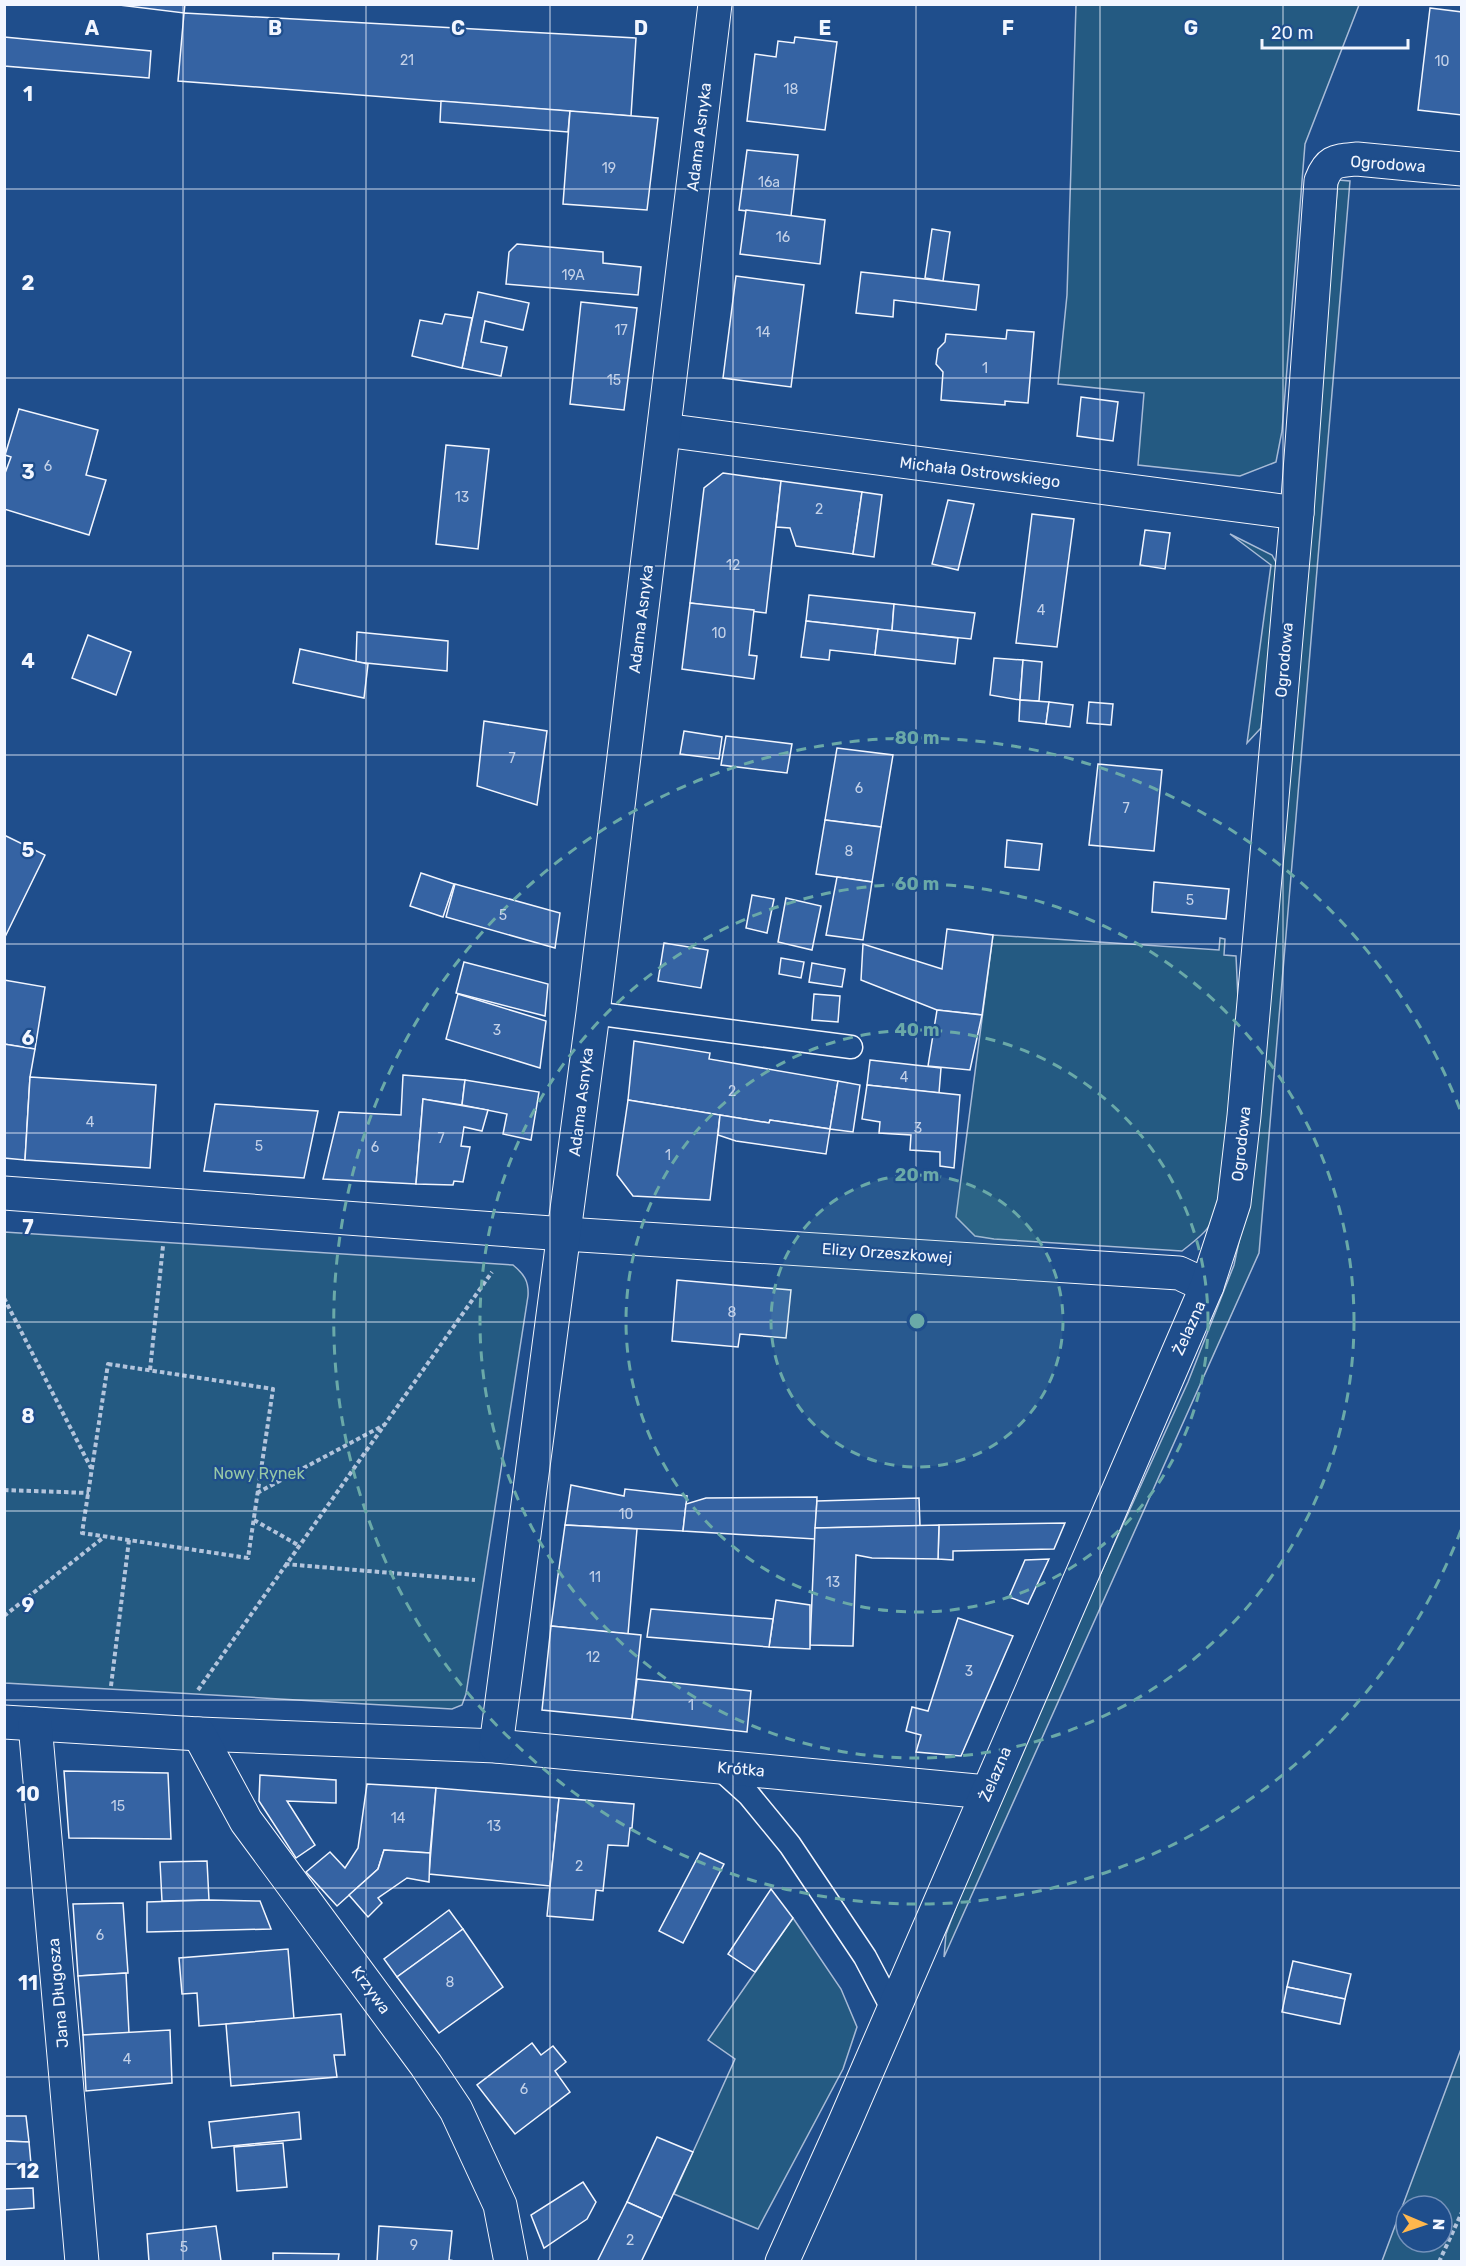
<svg xmlns="http://www.w3.org/2000/svg" width="1466" height="2266" viewBox="0 0 1466 2266" font-family="Rubik,sans-serif">
	<style>
		.green { fill: #245a82; stroke: #a8bbd7; stroke-width: 1.5; fill-rule: evenodd }
		.building { fill: #3563a3; stroke: #f2f6ff; stroke-width: 1.5 }
		.lines { fill: none; stroke-linecap: round; stroke-linejoin: round }
		.lane-casing { stroke: #f2f6ff; stroke-width: 25 }
		.street-casing { stroke: #f2f6ff; stroke-width: 35 }
		.path { stroke: #b3c4dc; stroke-width: 4; stroke-dasharray: 4.5 3; stroke-linecap: butt }
		.lane { stroke: #1f4e8c; stroke-width: 22 }
		.street { stroke: #1f4e8c; stroke-width: 33 }
		.grid { fill: none; stroke: #f2f6ff; stroke-width: 1.5; stroke-opacity: 0.55 }
		.ring { fill: none; stroke: #6aa9a8; stroke-width: 3; stroke-dasharray: 10 8 }
		.labels { text-anchor: middle; dominant-baseline: central; stroke-width: 4.5; stroke-linejoin: round; paint-order: stroke }
		.number-label { font-size: 14px; fill: #c3d1e8 }
		.street-label { font-size: 16px; fill: #f2f6ff; stroke: #1f4e8c }
		.park-label { font-size: 16px; fill: #97c8a6; stroke: #1f4e8c }
		.grid-label { font-size: 20px; text-anchor: middle; font-weight: bold; fill: #f2f6ff; stroke: #1f4e8c; stroke-width: 4.5; stroke-linejoin: round; paint-order: stroke }
		.centre { fill: #6aa9a8; stroke: #1f4e8c; stroke-width: 3 }
		.ring-label { font-size: 18px; text-anchor: middle; font-weight: bold; fill: #6aa9a8; stroke: #1f4e8c; stroke-width: 4.5; stroke-linejoin: round; paint-order: stroke }
	</style>
	<rect width="100%" height="100%" fill="#1f4e8c"/>
	<g class="green">
		<polygon points="1076,5 1359,5 1305,144 1282,431 1276,462 1240,476 1138,465 1144,393 1058,384 1067,295"/>
		<polygon points="1338,180 1350,181 1259,1253 944,1957 946,1934 989,1818 1188,1382 1234,1265 1253,1176"/>
		<polygon points="1230,534 1272,555 1278,566 1261,728 1247,743 1271,565"/>
		<path d="M993,935L1219,950L1220,938L1225,939L1224,955L1236,956L1238,999L1221,1199C1213,1227 1204,1234 1182,1251L994,1239L975,1236L956,1217Z"/>
		<path d="M4,1232L513,1265C524,1274 529,1281 528,1296L466,1694L462,1705L452,1709L5,1683Z"/>
		<polygon points="793,1918 841,1989 857,2027 843,2069 758,2229 674,2194 735,2059 708,2040"/>
		<path d="M1461,2049V2261H1382ZM1406,2206H1442V2242H1406Z"/>
	</g>
	<g class="building">
		<polygon points="111,4 185,4 184,13"/>
		<polygon points="1430,8 1462,12 1462,115 1418,110"/>
		<polygon points="184,13 636,38 631,116 178,81"/>
		<polygon points="4,37 151,51 149,78 4,66"/>
		<polygon points="795,37 837,42 825,130 747,121 755,54 776,57 778,41 794,43"/>
		<polygon points="441,101 570,111 568,132 440,122"/>
		<polygon points="570,111 658,118 647,210 563,204"/>
		<polygon points="747,150 798,155 791,216 739,210"/>
		<polygon points="746,210 825,220 820,264 740,254"/>
		<polygon points="932,229 950,232 943,281 925,278"/>
		<polygon points="517,244 603,252 603,263 641,267 638,295 506,284 509,252"/>
		<polygon points="861,272 979,285 976,310 894,300 893,317 856,313"/>
		<polygon points="736,276 804,285 791,387 723,378"/>
		<polygon points="478,292 529,303 523,330 485,321 481,342 507,347 501,376 462,368"/>
		<polygon points="581,302 637,308 624,410 570,404"/>
		<polygon points="445,314 472,318 462,368 412,356 420,320 442,324"/>
		<polygon points="1007,330 1034,332 1028,403 1005,401 1005,405 941,400 943,372 936,364 938,349 945,342 946,334 1006,339"/>
		<polygon points="1081,397 1118,402 1113,441 1077,436"/>
		<polygon points="19,409 98,430 86,475 106,480 89,535 4,509 4,476 11,457 5,455"/>
		<polygon points="446,445 489,449 478,549 436,544"/>
		<polygon points="723,473 781,481 766,613 690,603 704,488"/>
		<polygon points="781,481 862,492 853,554 796,546 790,528 776,527"/>
		<polygon points="862,492 882,495 874,557 853,554"/>
		<polygon points="948,500 974,504 958,570 932,564"/>
		<polygon points="1032,514 1074,519 1057,647 1016,643"/>
		<polygon points="1145,530 1170,533 1165,569 1140,565"/>
		<polygon points="809,595 894,604 892,631 806,621"/>
		<polygon points="690,603 754,610 749,655 757,656 754,679 682,669"/>
		<polygon points="894,604 975,613 971,639 892,631"/>
		<polygon points="806,621 878,629 875,655 830,650 829,660 801,657"/>
		<polygon points="878,629 958,638 955,664 875,655"/>
		<polygon points="357,632 448,641 447,671 356,662"/>
		<polygon points="88,635 131,652 116,695 72,678"/>
		<polygon points="300,649 368,664 364,698 293,683"/>
		<polygon points="994,658 1023,660 1020,700 990,695"/>
		<polygon points="1023,660 1042,662 1039,701 1020,700"/>
		<polygon points="1020,700 1049,702 1046,724 1019,721"/>
		<polygon points="1049,702 1073,705 1070,727 1046,724"/>
		<polygon points="1089,702 1113,704 1111,725 1087,723"/>
		<polygon points="484,721 547,731 537,805 477,786"/>
		<polygon points="684,731 722,737 719,759 680,754"/>
		<polygon points="726,736 792,744 787,773 721,765"/>
		<polygon points="837,748 893,755 881,827 825,820"/>
		<polygon points="1098,764 1162,770 1154,851 1089,845"/>
		<polygon points="825,820 881,827 872,882 816,874"/>
		<polygon points="4,835 45,855 4,939"/>
		<polygon points="1007,840 1042,844 1039,870 1005,867"/>
		<polygon points="421,873 454,884 443,917 410,906"/>
		<polygon points="837,877 872,882 863,940 826,935"/>
		<polygon points="1154,882 1229,889 1226,919 1152,912"/>
		<polygon points="455,884 560,913 555,948 446,917"/>
		<polygon points="752,895 774,899 767,933 746,928"/>
		<polygon points="786,898 821,906 812,950 778,942"/>
		<polygon points="947,929 993,935 982,1015 937,1010 861,980 863,944 942,969"/>
		<polygon points="664,943 708,950 701,988 658,981"/>
		<polygon points="781,958 804,962 801,978 779,974"/>
		<polygon points="464,962 548,984 545,1016 456,993"/>
		<polygon points="812,963 845,969 842,987 809,982"/>
		<polygon points="4,980 45,987 35,1049 4,1044"/>
		<polygon points="458,994 546,1021 540,1068 446,1039"/>
		<polygon points="814,994 840,996 838,1022 812,1020"/>
		<polygon points="937,1010 982,1015 970,1070 928,1066"/>
		<polygon points="634,1041 710,1053 709,1059 838,1081 830,1129 770,1120 769,1123 628,1100"/>
		<polygon points="4,1044 35,1049 30,1077 25,1160 4,1158"/>
		<polygon points="870,1060 941,1068 939,1093 867,1085"/>
		<polygon points="403,1075 465,1080 462,1105 423,1099 416,1184 323,1179 339,1112 401,1115"/>
		<polygon points="30,1077 156,1085 150,1168 25,1160"/>
		<polygon points="465,1080 539,1092 531,1140 503,1134 507,1114 462,1105"/>
		<polygon points="838,1081 860,1085 853,1132 830,1129"/>
		<polygon points="867,1085 960,1095 954,1168 940,1166 940,1152 910,1150 911,1135 879,1133 880,1122 862,1119"/>
		<polygon points="423,1099 488,1110 482,1131 464,1127 461,1146 470,1147 463,1182 454,1181 453,1185 416,1184"/>
		<polygon points="628,1100 720,1115 710,1200 633,1196 617,1175"/>
		<polygon points="215,1104 318,1111 304,1178 204,1171"/>
		<polygon points="720,1115 769,1123 770,1120 830,1129 826,1154 736,1141 718,1135"/>
		<polygon points="677,1280 791,1290 786,1338 740,1334 738,1347 672,1341"/>
		<polygon points="571,1485 624,1496 625,1489 687,1496 683,1531 565,1525"/>
		<polygon points="817,1497 815,1539 683,1531 686,1504 706,1498"/>
		<polygon points="919,1498 920,1526 815,1528 817,1501"/>
		<polygon points="1065,1523 1054,1549 953,1551 953,1560 938,1559 939,1525"/>
		<polygon points="565,1525 637,1529 628,1634 551,1626"/>
		<polygon points="939,1525 938,1559 872,1558 856,1555 853,1646 810,1645 815,1528"/>
		<polygon points="1049,1559 1028,1604 1009,1597 1025,1560"/>
		<polygon points="776,1600 810,1605 810,1649 769,1647"/>
		<polygon points="651,1609 773,1619 769,1647 647,1637"/>
		<polygon points="958,1618 1013,1636 961,1756 916,1752 921,1735 906,1731 912,1707 928,1711"/>
		<polygon points="551,1626 641,1635 632,1719 542,1710"/>
		<polygon points="637,1679 751,1691 747,1732 632,1719"/>
		<polygon points="64,1771 168,1773 171,1839 69,1838"/>
		<polygon points="260,1775 336,1780 336,1803 287,1801 315,1845 296,1858 259,1801"/>
		<polygon points="367,1784 436,1788 430,1853 384,1850 378,1869 337,1906 306,1872 330,1852 345,1868 358,1848"/>
		<polygon points="436,1788 559,1798 550,1886 429,1874"/>
		<polygon points="559,1798 634,1804 632,1828 630,1828 628,1846 608,1845 603,1891 596,1890 593,1920 547,1916"/>
		<polygon points="384,1850 430,1853 429,1882 407,1878 378,1898 382,1903 368,1917 349,1895 378,1869"/>
		<polygon points="700,1853 724,1864 683,1943 659,1931"/>
		<polygon points="207,1861 209,1900 162,1901 160,1862"/>
		<polygon points="771,1889 793,1918 755,1972 728,1954"/>
		<polygon points="209,1900 260,1901 271,1929 147,1932 147,1902"/>
		<polygon points="123,1903 128,1973 78,1976 73,1904"/>
		<polygon points="449,1910 463,1929 397,1977 384,1959"/>
		<polygon points="463,1929 503,1987 439,2033 397,1977"/>
		<polygon points="288,1949 294,2019 199,2026 197,1993 182,1994 179,1958"/>
		<polygon points="1293,1961 1351,1974 1345,1999 1287,1987"/>
		<polygon points="126,1973 129,2033 83,2035 78,1976"/>
		<polygon points="1287,1987 1345,1999 1340,2024 1282,2012"/>
		<polygon points="341,2014 345,2055 334,2055 337,2077 231,2086 226,2024"/>
		<polygon points="170,2030 172,2083 86,2091 83,2035"/>
		<polygon points="532,2043 541,2055 553,2046 566,2062 555,2071 570,2092 515,2134 477,2085"/>
		<polygon points="299,2112 301,2139 212,2148 209,2122"/>
		<polygon points="4,2116 26,2116 29,2142 4,2141"/>
		<polygon points="657,2137 693,2152 662,2218 627,2202"/>
		<polygon points="4,2141 29,2142 31,2164 4,2164"/>
		<polygon points="283,2143 287,2187 237,2191 234,2147"/>
		<polygon points="583,2182 596,2202 587,2219 544,2248 531,2215"/>
		<polygon points="33,2188 34,2208 4,2210 4,2189"/>
		<polygon points="627,2202 662,2218 641,2262 597,2262"/>
		<polygon points="216,2226 221,2261 149,2262 147,2234"/>
		<polygon points="379,2226 452,2231 449,2260 461,2262 377,2262"/>
		<polygon points="273,2253 339,2254 338,2262 273,2262"/>
	</g>
	<g class="lines">
		<g class="lane-casing">
			<g id="lane">
				<polyline points="593,1013 851,1047"/>
				<polyline points="718,1767 749,1795 790,1845 865,1957 893,2010"/>
			</g>
		</g>
		<g class="street-casing">
			<g id="street">
				<polyline points="664,430 1297,513"/>
				<polyline points="4,1193 565,1234 1179,1273 1207,1286"/>
				<polyline points="4,1722 199,1734 496,1746 987,1792"/>
				<polyline points="35,1724 82,2262"/>
				<polyline points="199,1734 246,1821 426,2065 456,2110 500,2205 511,2262"/>
				<polyline points="496,1746 593,1013 715,4"/>
				<path d="M782,2262L845,2122L1207,1286L1234,1203L1244,1116L1297,513L1321,181C1329,160 1336,161 1357,159L1462,169"/>
			</g>
		</g>
		<g class="path">
			<polyline points="4,1298 91,1468"/>
			<polygon points="108,1364 273,1389 248,1558 82,1533"/>
			<polyline points="150,1370 163,1246"/>
			<polyline points="4,1490 89,1493"/>
			<polyline points="257,1493 384,1425"/>
			<polyline points="254,1520 298,1545"/>
			<polyline points="285,1564 475,1580"/>
			<polyline points="4,1616 104,1537"/>
			<polyline points="111,1686 129,1540"/>
			<polyline points="198,1690 492,1272"/>
			<polyline points="1439,2262 1462,2212"/>
		</g>
		<use href="#lane" class="lane"/>
		<use href="#street" class="street"/>
	</g>
	<path class="grid" d="M183,4V2262M366,4V2262M550,4V2262M733,4V2262M916,4V2262M1100,4V2262M1283,4V2262M4,189H1462M4,378H1462M4,566H1462M4,755H1462M4,944H1462M4,1133H1462M4,1322H1462M4,1511H1462M4,1700H1462M4,1888H1462M4,2077H1462"/>
	<circle cx="917" cy="1321" r="146" fill="#6aa9a8" fill-opacity=".12"/>
	<g class="ring">
		<circle cx="917" cy="1321" r="146"/>
		<circle cx="917" cy="1321" r="291"/>
		<circle cx="917" cy="1321" r="437"/>
		<path d="M1461 1530A583 583 0 1 1 1461 1112"/>
	</g>
	<g class="labels">
		<g class="number-label">
			<text x="407" y="60">21</text>
			<text x="1442" y="61">10</text>
			<text x="791" y="89">18</text>
			<text x="609" y="168">19</text>
			<text x="769" y="182">16a</text>
			<text x="783" y="237">16</text>
			<text x="573" y="275">19A</text>
			<text x="621" y="330">17</text>
			<text x="763" y="332">14</text>
			<text x="985" y="368">1</text>
			<text x="614" y="380">15</text>
			<text x="48" y="466">6</text>
			<text x="462" y="497">13</text>
			<text x="819" y="509">2</text>
			<text x="733" y="565">12</text>
			<text x="1041" y="610">4</text>
			<text x="719" y="633">10</text>
			<text x="512" y="758">7</text>
			<text x="859" y="788">6</text>
			<text x="1126" y="808">7</text>
			<text x="849" y="851">8</text>
			<text x="1190" y="900">5</text>
			<text x="503" y="915">5</text>
			<text x="497" y="1030">3</text>
			<text x="904" y="1077">4</text>
			<text x="732" y="1091">2</text>
			<text x="90" y="1122">4</text>
			<text x="918" y="1128">3</text>
			<text x="441" y="1138">7</text>
			<text x="259" y="1146">5</text>
			<text x="375" y="1147">6</text>
			<text x="668" y="1155">1</text>
			<text x="732" y="1312">8</text>
			<text x="626" y="1514">10</text>
			<text x="595" y="1577">11</text>
			<text x="833" y="1582">13</text>
			<text x="593" y="1657">12</text>
			<text x="969" y="1671">3</text>
			<text x="691" y="1705">1</text>
			<text x="118" y="1806">15</text>
			<text x="398" y="1818">14</text>
			<text x="494" y="1826">13</text>
			<text x="579" y="1866">2</text>
			<text x="100" y="1935">6</text>
			<text x="450" y="1982">8</text>
			<text x="127" y="2059">4</text>
			<text x="524" y="2089">6</text>
			<text x="630" y="2240">2</text>
			<text x="414" y="2245">9</text>
			<text x="184" y="2247">5</text>
		</g>
		<g class="street-label">
			<text transform="translate(699 137) rotate(-83)">Adama Asnyka</text>
			<text transform="translate(1388 164) rotate(4)">Ogrodowa</text>
			<text transform="translate(980 472) rotate(7)">Michała Ostrowskiego</text>
			<text transform="translate(641 619) rotate(-83)">Adama Asnyka</text>
			<text transform="translate(1284 660) rotate(-85)">Ogrodowa</text>
			<text transform="translate(581 1102) rotate(-83)">Adama Asnyka</text>
			<text transform="translate(1241 1144) rotate(-84)">Ogrodowa</text>
			<text transform="translate(887 1253) rotate(4)">Elizy Orzeszkowej</text>
			<text transform="translate(1189 1328) rotate(-66)">Żelazna</text>
			<text transform="translate(741 1769) rotate(5)">Krótka</text>
			<text transform="translate(995 1774) rotate(-67)">Żelazna</text>
			<text transform="translate(371 1990) rotate(54)">Krzywa</text>
			<text transform="translate(58 1993) rotate(-95)">Jana Długosza</text>
		</g>
		<g class="park-label">
			<text x="259" y="1473">Nowy Rynek</text>
		</g>
	</g>
	<g class="grid-label">
		<text x="92" y="35">A</text>
		<text x="275" y="35">B</text>
		<text x="458" y="35">C</text>
		<text x="641" y="35">D</text>
		<text x="825" y="35">E</text>
		<text x="1008" y="35">F</text>
		<text x="1191" y="35">G</text>
		<text x="28" y="101">1</text>
		<text x="28" y="290">2</text>
		<text x="28" y="479">3</text>
		<text x="28" y="668">4</text>
		<text x="28" y="857">5</text>
		<text x="28" y="1045">6</text>
		<text x="28" y="1234">7</text>
		<text x="28" y="1423">8</text>
		<text x="28" y="1612">9</text>
		<text x="28" y="1801">10</text>
		<text x="28" y="1990">11</text>
		<text x="28" y="2178">12</text>
	</g>
	<circle cx="917" cy="1321" r="9" class="centre"/>
	<g class="ring-label">
		<text x="917" y="744">80 m</text>
		<text x="917" y="890">60 m</text>
		<text x="917" y="1036">40 m</text>
		<text x="917" y="1181">20 m</text>
	</g>
	<rect width="1466" height="2266" fill="none" stroke="#f2f6ff" stroke-width="12"/>
	<g transform="translate(1424 2224) rotate(92)"><circle r="28" fill="#1f4e8c" stroke="#7391ba" stroke-width="1.5"/>
	<path d="M0-4.5L10 22L0 15L-10 22Z" fill="#ffb74d"/>
	<text y="-9" font-size="16" font-weight="bold" text-anchor="middle" fill="#f2f6ff">N</text>
	</g>
	<path d="M1262 39v9h146v-9" fill="none" stroke="#f2f6ff" stroke-width="3"/>
	<text x="1271" y="39" font-size="18" fill="#f2f6ff" stroke="#1f4e8c" stroke-width="4.5" paint-order="stroke">20 m</text>
</svg>
